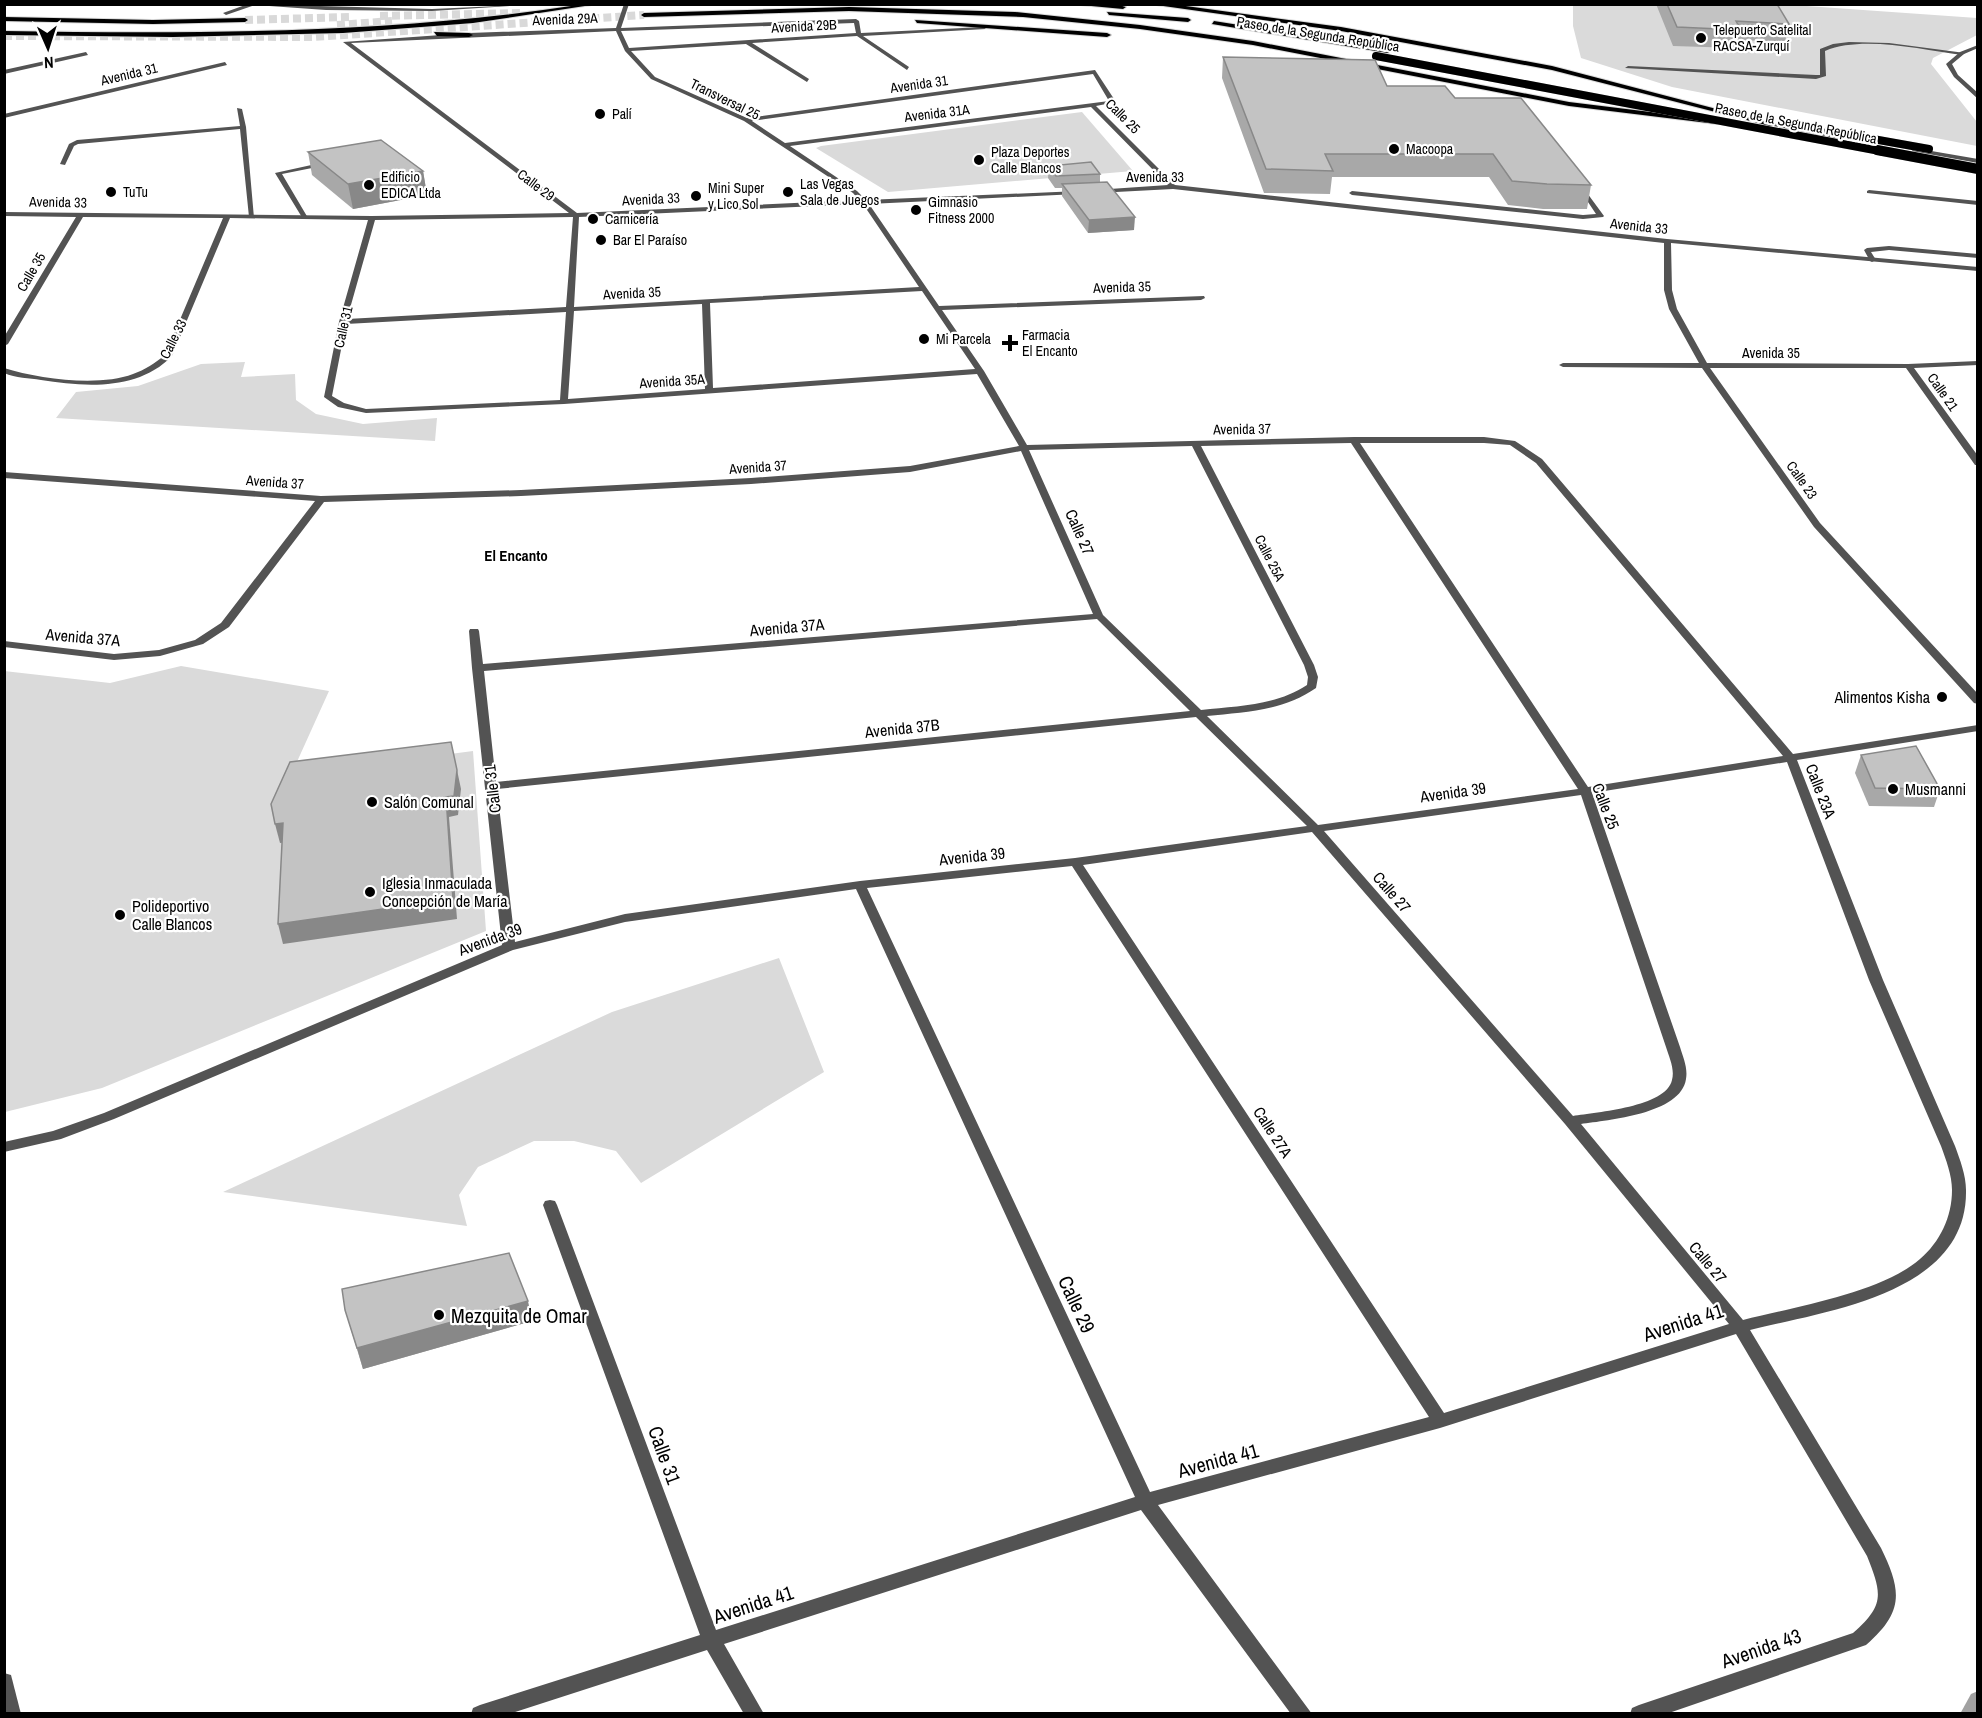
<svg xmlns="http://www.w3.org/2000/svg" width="1982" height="1718" viewBox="0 0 1982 1718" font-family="'Archivo Narrow',sans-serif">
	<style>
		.green { fill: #dadada }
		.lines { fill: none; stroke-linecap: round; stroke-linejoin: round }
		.stream { fill: #a1a1a1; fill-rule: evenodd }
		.trunk-tunnel { stroke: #d9d9d9; stroke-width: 8; stroke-dasharray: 8 4; stroke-linecap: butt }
		.trunk-casing { stroke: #dbdbdb; stroke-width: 2 }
		.service { fill: #535353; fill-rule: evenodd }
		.minor { fill: #535353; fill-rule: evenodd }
		.trunk { fill: #000; fill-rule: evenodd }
		.trunk-bridge-far1-casing { stroke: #dbdbdb; stroke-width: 8; stroke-linecap: butt }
		.trunk-bridge-casing { stroke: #dbdbdb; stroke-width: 10; stroke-linecap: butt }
		.trunk-bridge-far1 { stroke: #000; stroke-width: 8 }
		.trunk-bridge { stroke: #000; stroke-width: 10 }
		.wall { fill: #a8a8a8 }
		.shaded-wall { fill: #888 }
		.building { fill: #c3c3c3; stroke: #888; stroke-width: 1.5 }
		.poi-dot { fill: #000; stroke: #fff; stroke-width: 2 }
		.labels { text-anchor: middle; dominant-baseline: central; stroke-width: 4.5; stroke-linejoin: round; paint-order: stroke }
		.far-street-label { font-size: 14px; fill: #000; stroke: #fff }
		.far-poi-label { font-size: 14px; fill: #000; stroke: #fff; text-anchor: start }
		.far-neighbourhood-label { font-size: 15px; font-weight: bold; fill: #000; stroke: #fff }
		.street-label { font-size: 16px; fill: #000; stroke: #fff }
		.poi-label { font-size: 16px; fill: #000; stroke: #fff; text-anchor: start }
		.near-street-label { font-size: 20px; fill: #000; stroke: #fff }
		.near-poi-label { font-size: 20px; fill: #000; stroke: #fff; text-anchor: start }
	</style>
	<rect width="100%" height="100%" fill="#fff"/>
	<g class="green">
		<polygon points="1575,4 1777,4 1977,18 1977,35 1933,58 1931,64 1977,122 1977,146 1672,87 1581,58 1573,26 1573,6"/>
		<polygon points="1082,112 1133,171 888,192 816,148 821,146"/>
		<polygon points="245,362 241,377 295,374 296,400 316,414 363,424 437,418 435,441 56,418 76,392 138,386 201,364"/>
		<polygon points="181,666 329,691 291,775 473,751 486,931 102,1088 5,1112 4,671 110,683"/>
		<polygon points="779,958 824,1072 641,1183 616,1151 574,1141 534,1141 478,1167 459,1195 467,1226 223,1192 612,1012"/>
	</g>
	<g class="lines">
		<polygon class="stream" points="1978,1691 1978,1714 1960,1714 1971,1694"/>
		<g class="trunk-tunnel">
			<polyline points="380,16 522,13"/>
			<polyline points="245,20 349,17"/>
			<polyline points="337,25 392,21"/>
			<polyline points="4,36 314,37 644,15"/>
		</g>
		<g class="trunk-casing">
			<g id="trunk">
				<polygon points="1070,4 1115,4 1126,7 1123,9"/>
				<polygon points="1149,4 1171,4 1341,27 1552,66 1774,124 1770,126 1552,70 1341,31"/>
				<path d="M578,5L598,4L473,23L343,33L173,37L4,35V31C197,34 387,34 578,5Z"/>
				<polygon points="849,7 1015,12 1140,25 1253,41 1569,102 1716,120 1720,122 1716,124 1569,106 1253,45 1140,29 1023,17 849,11 644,17 641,15 644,13"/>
				<polygon points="1107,12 1188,18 1191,20 1188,22 1109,15"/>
				<polygon points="4,17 153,20 245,18 248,20 245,22 153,24 4,21"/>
				<polygon points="915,20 1107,33 1111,35 1107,37 917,23"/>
				<polygon points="1214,21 1388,49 1392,51 1388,53 1212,24"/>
				<polygon points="434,32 469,33 473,35 469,37 437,36"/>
			</g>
		</g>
		<g class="service">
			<path d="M1849,42L1889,43L1965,53L1962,55C1922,50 1863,35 1825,51L1826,76L1816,79L1625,68L1628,66L1816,75H1820V49L1833,44Z"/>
			<polygon points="237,108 242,109 246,127 254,218 249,217 240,129 78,144 74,146 65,165 60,164 69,144 77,140 240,126"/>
			<polygon points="325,162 327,163 327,165 282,174 308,218 303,219 275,173"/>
			<polygon points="1579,182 1604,216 1603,217 1583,219 1352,195 1349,193 1352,191 1583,215 1596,214 1576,184"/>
			<polygon points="1869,190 1978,201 1978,205 1867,193 1867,191"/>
			<polygon points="1889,246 1978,254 1978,258 1889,250 1871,252 1876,260 1872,262 1870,261 1864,250 1867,248"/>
		</g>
		<g class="minor">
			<polygon points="248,4 432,9 540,4 432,11 326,10 255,5 226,15 223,13"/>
			<path d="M624,4H629L621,28L856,19L859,21L861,33L983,27L986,29L863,36L909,67L907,70L857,36L752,43L809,79L807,82L746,44L631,51L655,77L747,118L1095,70L1116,102L1096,106L1175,185L1667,239L1978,267V271L1671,243L1672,290L1677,309L1707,363L1908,364L1978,361V365L1914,368L1978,456V465H1975L1906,368H1710L1820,523L1978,694V704L1974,703L1814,527L1702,368L1563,367L1559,365L1563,363H1699L1669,309L1664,290V243L1173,189L1097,193L1095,192V190L1168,185L1091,107L790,146L857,191L866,200L1079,191L1080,192L1077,194L869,204L939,306L1204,296L1205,298L1201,300L942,310L984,371L1027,445L1354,437H1484L1515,441L1542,459L1793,754L1978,725V731L1797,760L1883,980L1955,1146C1960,1160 1966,1175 1966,1190C1968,1294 1826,1311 1750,1330L1881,1548C1902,1591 1904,1612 1866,1645L1666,1714H1630L1632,1708L1639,1705L1853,1633C1885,1605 1882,1594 1867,1556L1736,1334L1440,1428L1158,1505L1312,1714H1291L1141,1510L724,1644L764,1714H744L707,1650L509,1714H471L473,1708L480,1705L700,1635L543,1205L545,1201L550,1200L555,1201L557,1205L716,1630L1135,1497L856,889L625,922L513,950L114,1119L61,1139L4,1152V1142L53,1131L104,1113L502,945L472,668L469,631L470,629H478L479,631L483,664L1093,614L1021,451L910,472L751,484L521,496L324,502L229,627L203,644L160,656L114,660L4,647V641L114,654L159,650L195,640L221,623L315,501L4,478V472L321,496L521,490L751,478L910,466L1019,446L977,374L564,404L366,413L338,407L324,397L339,322L368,220L230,218L172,356C138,391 85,387 41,380C29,378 16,378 4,373V368C39,379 99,387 133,374C145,370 155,363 165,355L223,218L83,217L8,344L4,346V337L76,217L4,216V212L372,216L569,213L343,42L469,33L616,28ZM854,23L856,33L629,48L621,31ZM616,31L625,51L651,79L744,121L853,193L859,200L577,213L351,43ZM1093,74L1109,101L785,143L752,121ZM863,204L919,287L574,307L579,217ZM573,217L566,307L347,319L375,220ZM922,291L975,369L713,388L710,303ZM702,304L705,389L568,399L574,311ZM566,312L560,400L366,409L344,403L332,396L346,324ZM1351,443L1578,789L1318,825L1207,716C1245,712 1283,711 1316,688L1318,677L1314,665L1201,446ZM1360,443H1484L1510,445L1536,463L1783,756L1588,787ZM1192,446L1304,665L1308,677L1307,685C1275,706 1238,706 1201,710L1103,615L1029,450ZM1097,619L1190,711L496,782L484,671ZM1196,717L1307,826L1075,858L860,881L625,914L515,942L497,789ZM1787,762L1869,980L1941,1146C1946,1160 1952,1175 1952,1190C1952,1217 1940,1242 1920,1259C1881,1293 1794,1307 1743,1320L1581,1124C1608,1120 1681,1114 1686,1079C1688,1068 1683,1057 1680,1047L1592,793ZM1581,795L1666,1047C1669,1057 1675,1069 1672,1080C1666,1107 1597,1112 1573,1116L1324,831ZM1312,832L1565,1124L1729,1324L1444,1413L1083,865ZM1072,866L1429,1417L1150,1492L867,888Z"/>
			<polygon points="1978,45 1978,48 1964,54 1952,64 1958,75 1978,93 1978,99 1954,77 1946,64 1960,52"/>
			<polygon points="86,52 88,55 4,74 4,70"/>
			<polygon points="225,62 227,65 4,118 4,114"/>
			<polygon points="1770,122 1840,135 1843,137 1840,139 1768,125"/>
			<polygon points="1914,148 1978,159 1978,163 1912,151"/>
			<polygon points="4,1673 11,1675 21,1714 4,1714"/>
		</g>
		<use href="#trunk" class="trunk"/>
		<g class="trunk-bridge-far1-casing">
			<g id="trunk-bridge-far1">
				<polyline points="1376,56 1885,152"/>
				<polyline points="1828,131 1929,149"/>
			</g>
		</g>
		<g class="trunk-bridge-casing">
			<polyline id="trunk-bridge" points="1877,150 1978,169"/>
		</g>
		<use href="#trunk-bridge-far1" class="trunk-bridge-far1"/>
		<use href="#trunk-bridge" class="trunk-bridge"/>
	</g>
	<g class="wall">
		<polygon points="1656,4 1777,4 1789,24 1785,42 1739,40 1737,48 1673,46"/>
		<polygon points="1223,57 1455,98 1591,185 1587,209 1543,209 1508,205 1489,177 1332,177 1330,194 1264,193 1222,78"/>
		<polygon points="308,152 423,171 427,195 353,209 312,175"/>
		<polygon points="1049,166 1100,174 1100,182 1134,230 1088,233 1062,196 1062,188 1055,188 1048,178"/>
		<polygon points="1861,755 1940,789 1934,807 1869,806 1855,773"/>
		<polygon points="345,1310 532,1321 363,1369"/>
	</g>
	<g class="shaded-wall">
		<polygon points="423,171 427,195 353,209 348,184"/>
		<polygon points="1135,217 1134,230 1088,233 1089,220"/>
		<polygon points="457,770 461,789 458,815 449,817 457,919 283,944 278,924 446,797"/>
		<polygon points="283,823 288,842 280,843 275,824"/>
		<polygon points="528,1301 532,1321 363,1369 357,1348"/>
	</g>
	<g class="building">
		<polygon points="1667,4 1777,4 1789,24 1736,21 1741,30 1677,27"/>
		<polygon points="1223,57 1375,60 1387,86 1445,86 1455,98 1521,98 1591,185 1547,184 1512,181 1493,154 1325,154 1333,171 1266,169"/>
		<polygon points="381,140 423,171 348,184 308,152"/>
		<polygon points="1091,162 1100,174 1056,176 1049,166"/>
		<polygon points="1107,182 1135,217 1089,220 1062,184"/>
		<polygon points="451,742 457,770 454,796 446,797 453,899 278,924 283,823 275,824 271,804 290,762"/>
		<polygon points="1916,746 1940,789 1875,788 1861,755"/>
		<polygon points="509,1253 528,1301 357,1348 345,1310 342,1289"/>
	</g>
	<g class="poi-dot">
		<circle cx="1701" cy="38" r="6"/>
		<circle cx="600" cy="114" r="6"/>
		<circle cx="1394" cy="149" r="6"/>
		<circle cx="979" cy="160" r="6"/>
		<circle cx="369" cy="185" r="6"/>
		<circle cx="111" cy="192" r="6"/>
		<circle cx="788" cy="192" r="6"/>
		<circle cx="696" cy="196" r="6"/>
		<circle cx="916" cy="210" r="6"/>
		<circle cx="593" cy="219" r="6"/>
		<circle cx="601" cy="240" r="6"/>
		<circle cx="924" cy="339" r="6"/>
		<path d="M1007 334h6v6h6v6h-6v6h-6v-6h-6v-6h6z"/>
		<circle cx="1942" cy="697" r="6"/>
		<circle cx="1893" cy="789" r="6"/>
		<circle cx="372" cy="802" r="6"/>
		<circle cx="370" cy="892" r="6"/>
		<circle cx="120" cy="915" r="6"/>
		<circle cx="439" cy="1315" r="6"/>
	</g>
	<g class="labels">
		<g class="far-street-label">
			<text transform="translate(565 19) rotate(-2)">Avenida 29A</text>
			<text transform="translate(804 26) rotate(-3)">Avenida 29B</text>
			<text transform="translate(1318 34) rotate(9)">Paseo de la Segunda República</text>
			<text transform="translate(129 74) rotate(-13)">Avenida 31</text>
			<text transform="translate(919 84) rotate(-8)">Avenida 31</text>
			<text transform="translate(725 99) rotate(26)">Transversal 25</text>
			<text transform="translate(937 113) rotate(-7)">Avenida 31A</text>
			<text transform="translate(1123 116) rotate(45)">Calle 25</text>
			<text transform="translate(1796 123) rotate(11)">Paseo de la Segunda República</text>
			<text x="1155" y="177">Avenida 33</text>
			<text transform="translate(536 185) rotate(37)">Calle 29</text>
			<text transform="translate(651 199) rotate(-3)">Avenida 33</text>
			<text transform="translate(58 202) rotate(1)">Avenida 33</text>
			<text transform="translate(1639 226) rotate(6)">Avenida 33</text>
			<text transform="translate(31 272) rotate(-60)">Calle 35</text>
			<text transform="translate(1122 287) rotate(-2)">Avenida 35</text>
			<text transform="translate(632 293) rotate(-3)">Avenida 35</text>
			<text transform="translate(343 327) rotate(-77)">Calle 31</text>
			<text transform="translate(173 339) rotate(-63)">Calle 33</text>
			<text x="1771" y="353">Avenida 35</text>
			<text transform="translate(672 381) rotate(-4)">Avenida 35A</text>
			<text transform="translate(1943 392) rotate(55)">Calle 21</text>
			<text transform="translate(1242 429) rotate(-1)">Avenida 37</text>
			<text transform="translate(758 467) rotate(-4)">Avenida 37</text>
			<text transform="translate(1802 480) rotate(55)">Calle 23</text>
			<text transform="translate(275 482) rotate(4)">Avenida 37</text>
			<text transform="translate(1270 558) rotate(63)">Calle 25A</text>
		</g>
		<g class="far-poi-label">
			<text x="1713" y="30">Telepuerto Satelital<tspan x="1713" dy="16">RACSA-Zurquí</tspan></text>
			<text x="612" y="114">Palí</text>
			<text x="1406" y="149">Macoopa</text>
			<text x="991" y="152">Plaza Deportes<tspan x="991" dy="16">Calle Blancos</tspan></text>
			<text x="381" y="177">Edificio<tspan x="381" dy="16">EDICA Ltda</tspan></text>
			<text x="800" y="184">Las Vegas<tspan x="800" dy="16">Sala de Juegos</tspan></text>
			<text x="708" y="188">Mini Super<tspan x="708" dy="16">y Lico Sol</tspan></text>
			<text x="123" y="192">TuTu</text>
			<text x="928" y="202">Gimnasio<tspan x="928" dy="16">Fitness 2000</tspan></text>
			<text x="605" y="219">Carnicería</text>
			<text x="613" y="240">Bar El Paraíso</text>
			<text x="1022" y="335">Farmacia<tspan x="1022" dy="16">El Encanto</tspan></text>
			<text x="936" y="339">Mi Parcela</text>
		</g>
		<g class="far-neighbourhood-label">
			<text x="516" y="555">El Encanto</text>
		</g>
		<g class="street-label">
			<text transform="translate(1080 532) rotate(66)">Calle 27</text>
			<text transform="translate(787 627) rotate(-5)">Avenida 37A</text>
			<text transform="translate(83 637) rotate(5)">Avenida 37A</text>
			<text transform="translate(902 728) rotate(-6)">Avenida 37B</text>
			<text transform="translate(492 789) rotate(-97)">Calle 31</text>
			<text transform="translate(1821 791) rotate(69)">Calle 23A</text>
			<text transform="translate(1453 792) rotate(-8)">Avenida 39</text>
			<text transform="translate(1606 806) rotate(69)">Calle 25</text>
			<text transform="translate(972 856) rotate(-6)">Avenida 39</text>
			<text transform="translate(1392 892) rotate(49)">Calle 27</text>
			<text transform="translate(490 939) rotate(-20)">Avenida 39</text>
			<text transform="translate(1273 1132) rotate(57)">Calle 27A</text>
			<text transform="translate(1708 1262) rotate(50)">Calle 27</text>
		</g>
		<g class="poi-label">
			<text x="1930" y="697" text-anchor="end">Alimentos Kisha</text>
			<text x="1905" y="789">Musmanni</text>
			<text x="384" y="802">Salón Comunal</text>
			<text x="382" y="883">Iglesia Inmaculada<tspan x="382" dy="18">Concepción de María</tspan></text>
			<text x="132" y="906">Polideportivo<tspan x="132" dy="18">Calle Blancos</tspan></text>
		</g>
		<g class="near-street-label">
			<text transform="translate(1077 1304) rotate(65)">Calle 29</text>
			<text transform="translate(1683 1322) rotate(-18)">Avenida 41</text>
			<text transform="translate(665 1455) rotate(70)">Calle 31</text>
			<text transform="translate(1218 1460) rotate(-15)">Avenida 41</text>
			<text transform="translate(753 1604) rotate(-18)">Avenida 41</text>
			<text transform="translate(1761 1648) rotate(-19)">Avenida 43</text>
		</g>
		<g class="near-poi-label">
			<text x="451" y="1315">Mezquita de Omar</text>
		</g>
	</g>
	<rect width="1982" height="1718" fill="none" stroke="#000000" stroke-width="12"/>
	<g transform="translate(48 48) rotate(177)" stroke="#ffffff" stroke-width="4.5" paint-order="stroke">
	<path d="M0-4.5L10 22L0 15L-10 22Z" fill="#000000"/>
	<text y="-9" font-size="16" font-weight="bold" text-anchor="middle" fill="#000000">N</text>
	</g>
</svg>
